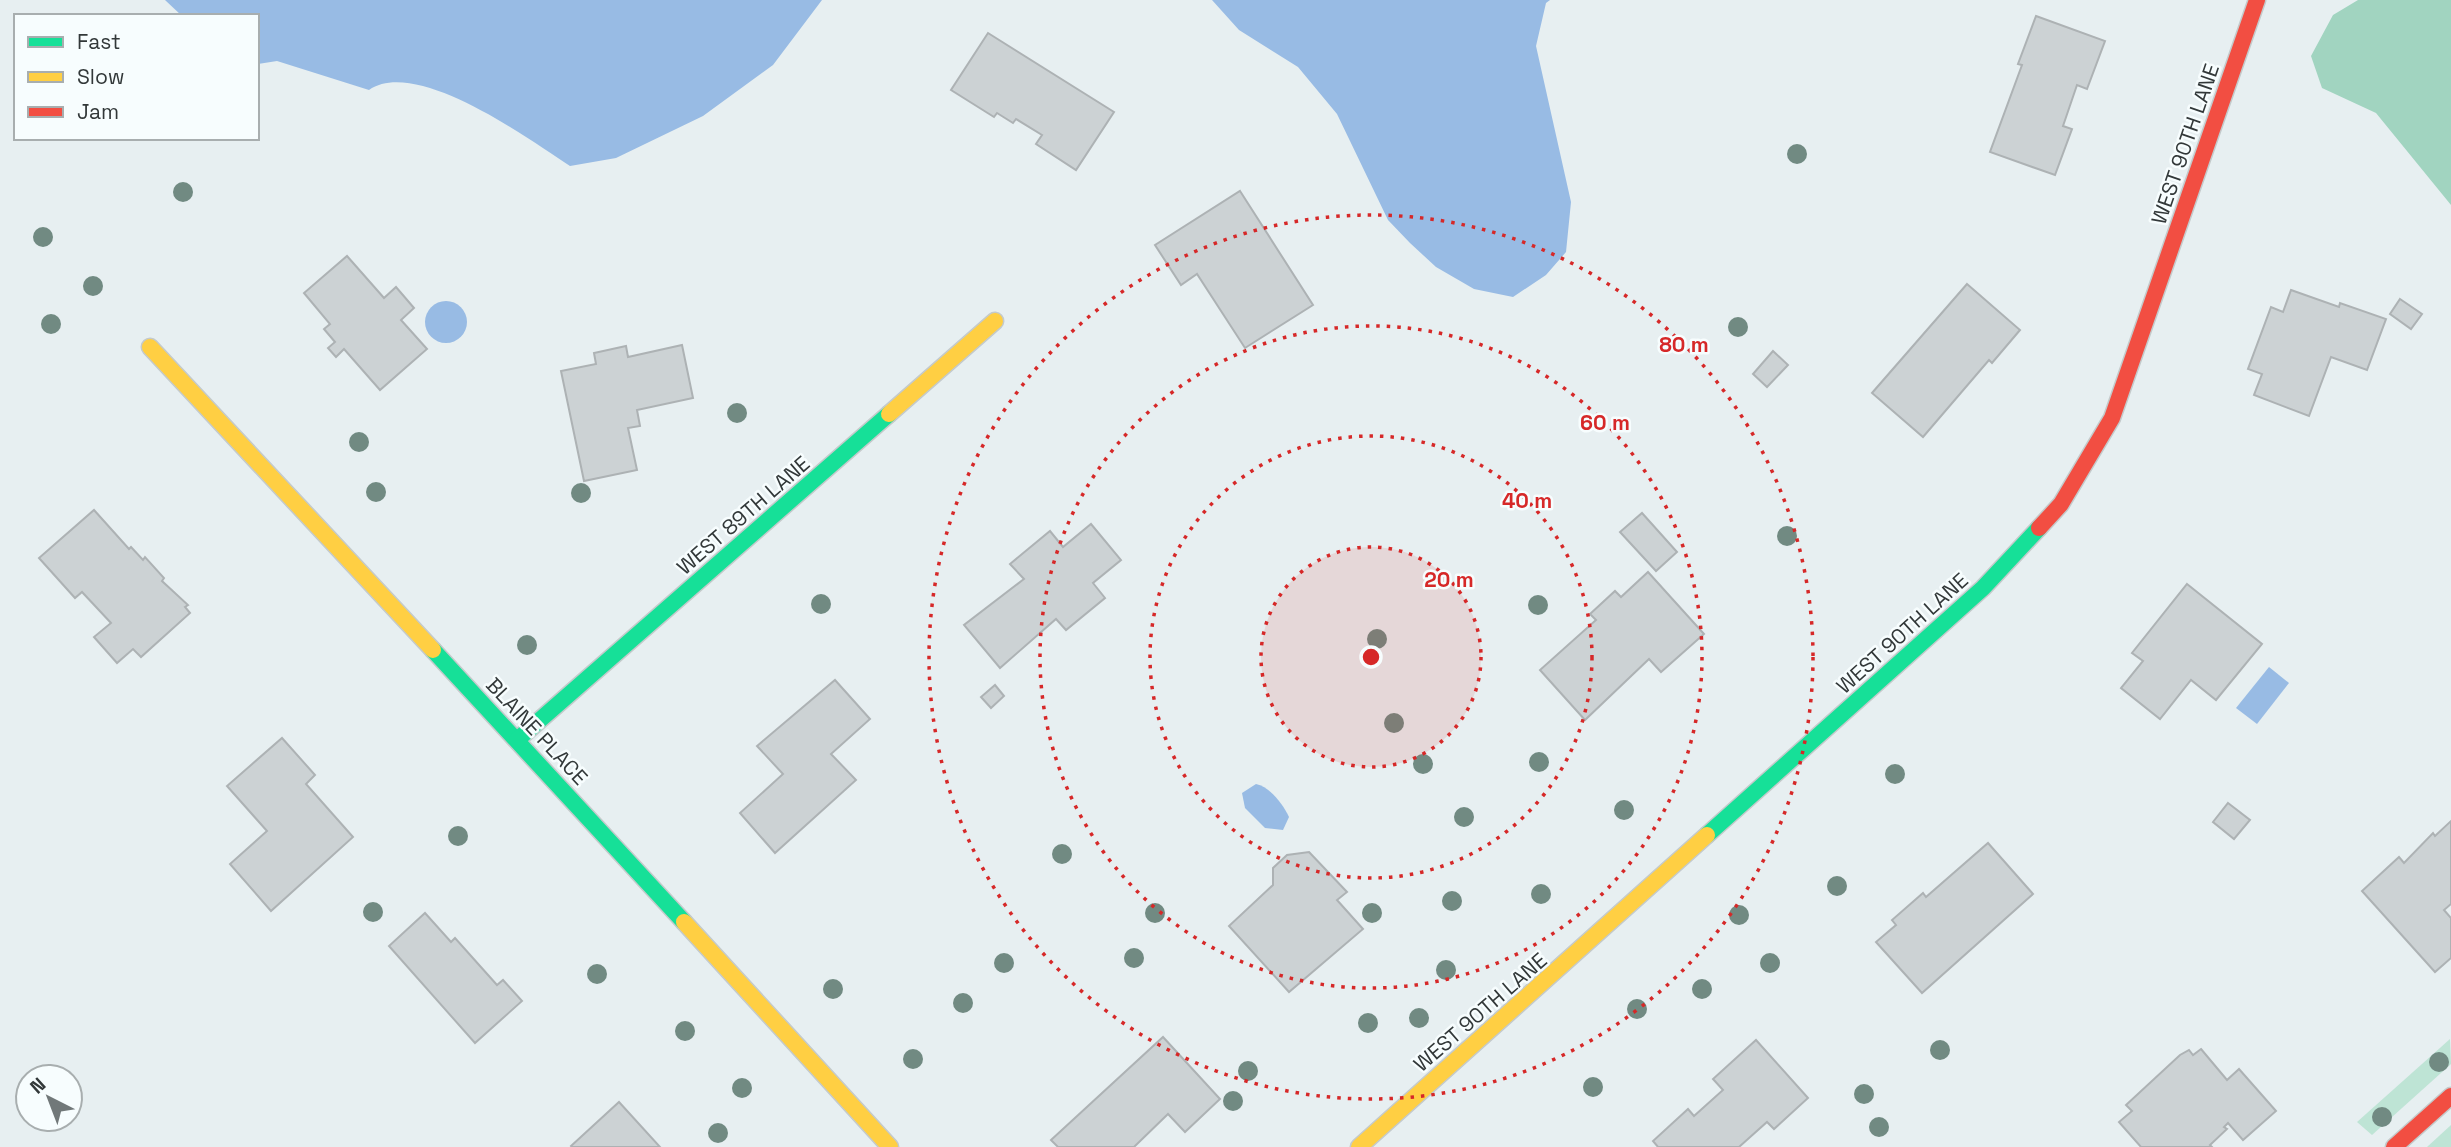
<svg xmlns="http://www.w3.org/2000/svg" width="2451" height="1147" viewBox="0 0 2451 1147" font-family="'Space Grotesk',sans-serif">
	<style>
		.green { fill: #bee4d5 }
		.forest { fill: #a1d4c0 }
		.water { fill: #98bbe4 }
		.building { fill: #ccd2d4; stroke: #adb2b4; stroke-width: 2 }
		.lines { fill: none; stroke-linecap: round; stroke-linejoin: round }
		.fast-casing { stroke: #c4cacb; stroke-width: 19 }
		.slow-casing { stroke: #c4cacb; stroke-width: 19 }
		.jam-casing { stroke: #c4cacb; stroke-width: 19 }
		.fast { stroke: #16e098; stroke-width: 16 }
		.slow { stroke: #ffcf43; stroke-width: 16 }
		.jam { stroke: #f24e42; stroke-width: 16 }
		.tree { fill: #718a82 }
		.ring { fill: none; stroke: #d62828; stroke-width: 3.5; stroke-dasharray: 3.5 7 }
		.labels { text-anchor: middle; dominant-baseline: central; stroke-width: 5; stroke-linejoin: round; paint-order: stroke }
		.street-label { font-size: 21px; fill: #323839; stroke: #f7fdfe }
		.centre { fill: #d62828; stroke: #f7fdfe; stroke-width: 3.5 }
		.ring-label { font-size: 21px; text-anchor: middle; font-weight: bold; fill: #d62828; stroke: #f7fdfe; stroke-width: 5; stroke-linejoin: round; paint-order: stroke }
	</style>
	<rect width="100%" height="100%" fill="#e7eff1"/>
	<g class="green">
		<polygon points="2450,1039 2451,1064 2372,1135 2357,1122"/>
		<polygon points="2451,1125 2451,1147 2427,1147"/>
	</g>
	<polygon class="forest" points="2358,0 2451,0 2451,205 2376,113 2322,88 2311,56 2333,15"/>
	<g class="water">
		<path d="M165,0H822L773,65L703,116L616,158L570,166C529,139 416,57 369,90L277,61L258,64L257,16H182Z"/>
		<polygon points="1212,0 1550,0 1546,3 1536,46 1571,202 1566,252 1546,275 1513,297 1474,289 1436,267 1410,243 1388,220 1337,114 1298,67 1239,30"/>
		<circle cx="446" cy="322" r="21"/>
		<polygon points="2269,667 2289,683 2257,724 2236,708"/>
		<path d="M1256,784C1270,787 1283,804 1289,817L1283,830L1265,828L1245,808L1242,793Z"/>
	</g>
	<g class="building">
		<polygon points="2036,16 2105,41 2087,89 2077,85 2063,126 2072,129 2055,175 1990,152 2022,65 2018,64"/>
		<polygon points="988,33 1114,112 1076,170 1036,144 1042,135 1016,119 1013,123 997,113 994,117 951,90"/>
		<polygon points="1240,191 1313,305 1245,348 1197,274 1181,285 1155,245"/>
		<polygon points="347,256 384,298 396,287 414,308 401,320 427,349 380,390 344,349 336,357 328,348 335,342 324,329 330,324 304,293"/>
		<polygon points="1967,284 2020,330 1992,363 1989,360 1923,437 1872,393"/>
		<polygon points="2291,290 2339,307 2340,303 2386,319 2367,370 2331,357 2309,416 2254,395 2262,374 2248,369 2271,307 2283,312"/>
		<polygon points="2400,299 2422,314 2411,329 2390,314"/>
		<polygon points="682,345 693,398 637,410 640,426 628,428 637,470 584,481 561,371 596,364 594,353 626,346 628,357"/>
		<polygon points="1773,351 1788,365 1767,387 1753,374"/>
		<polygon points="94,510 129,549 131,547 143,560 145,557 164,578 162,581 188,605 185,607 190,613 141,657 133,649 117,663 94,637 111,623 82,592 75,598 39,558"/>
		<polygon points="1642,513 1677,552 1656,571 1620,532"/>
		<polygon points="1091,524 1121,560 1093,583 1105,598 1066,630 1056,619 1000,668 964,625 1024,579 1010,564 1050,531 1063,547"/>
		<polygon points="1648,572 1704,634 1661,672 1649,659 1585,720 1540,670 1596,620 1590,614 1615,591 1621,597"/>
		<polygon points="2187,584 2262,644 2216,700 2191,680 2160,719 2121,688 2143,661 2132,653"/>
		<polygon points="835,680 870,719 831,754 856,780 775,853 740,813 783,774 757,746"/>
		<polygon points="995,685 1004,696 991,708 981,697"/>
		<polygon points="282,738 315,775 306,784 353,837 271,911 230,864 267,831 227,786"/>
		<polygon points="2228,803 2250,820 2234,839 2213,822"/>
		<polygon points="2451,821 2451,904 2444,910 2451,918 2451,958 2435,972 2362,891 2399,857 2404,863 2433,833 2435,836"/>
		<polygon points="1988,843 2033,894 1922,993 1876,942 1896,925 1892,920 1923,893 1926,897"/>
		<polygon points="1309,852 1347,892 1337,900 1363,929 1289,992 1229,926 1273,885 1273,868 1287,855"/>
		<polygon points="425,913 451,942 455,938 497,985 503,980 522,1001 475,1043 389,946"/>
		<polygon points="1163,1037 1220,1099 1185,1132 1168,1114 1134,1147 1058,1147 1051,1140"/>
		<polygon points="1756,1040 1808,1098 1774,1129 1767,1122 1739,1147 1658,1147 1653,1141 1688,1109 1694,1116 1723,1090 1713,1079"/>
		<polygon points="2201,1049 2227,1080 2239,1069 2276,1111 2243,1140 2228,1123 2224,1127 2227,1129 2210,1145 2212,1147 2141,1147 2119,1122 2132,1111 2126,1105 2180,1055 2189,1050 2193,1055"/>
		<polygon points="619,1102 660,1147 572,1147 571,1146"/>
	</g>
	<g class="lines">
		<g class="fast-casing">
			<g id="fast">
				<polyline points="433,650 684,922"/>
				<polyline points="517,740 889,414"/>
				<polyline points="1707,835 1983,588 2039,528"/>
			</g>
		</g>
		<g class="slow-casing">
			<g id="slow">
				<polyline points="150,347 433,650"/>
				<polyline points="889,414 995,321"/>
				<polyline points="684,922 890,1147"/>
				<polyline points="1359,1147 1707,835"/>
			</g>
		</g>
		<g class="jam-casing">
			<g id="jam">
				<polyline points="2039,528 2061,504 2112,418 2257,0"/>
				<polyline points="2394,1147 2451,1096"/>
			</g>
		</g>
		<use href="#fast" class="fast"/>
		<use href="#slow" class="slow"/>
		<use href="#jam" class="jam"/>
	</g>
	<g class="tree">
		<circle cx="1797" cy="154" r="10"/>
		<circle cx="183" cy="192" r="10"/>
		<circle cx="43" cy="237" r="10"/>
		<circle cx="93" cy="286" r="10"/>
		<circle cx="51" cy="324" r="10"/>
		<circle cx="1738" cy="327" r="10"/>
		<circle cx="737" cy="413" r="10"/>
		<circle cx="359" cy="442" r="10"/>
		<circle cx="376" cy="492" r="10"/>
		<circle cx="581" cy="493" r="10"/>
		<circle cx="1787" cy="536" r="10"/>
		<circle cx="821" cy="604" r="10"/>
		<circle cx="1538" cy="605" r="10"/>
		<circle cx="1377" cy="639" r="10"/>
		<circle cx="527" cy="645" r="10"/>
		<circle cx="1394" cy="723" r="10"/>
		<circle cx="1539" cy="762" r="10"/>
		<circle cx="1423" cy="764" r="10"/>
		<circle cx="1895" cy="774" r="10"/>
		<circle cx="1624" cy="810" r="10"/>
		<circle cx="1464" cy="817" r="10"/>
		<circle cx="458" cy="836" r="10"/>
		<circle cx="1062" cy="854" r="10"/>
		<circle cx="1837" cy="886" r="10"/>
		<circle cx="1541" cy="894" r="10"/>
		<circle cx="1452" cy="901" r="10"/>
		<circle cx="373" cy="912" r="10"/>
		<circle cx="1155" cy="913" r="10"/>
		<circle cx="1372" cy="913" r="10"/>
		<circle cx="1739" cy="915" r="10"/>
		<circle cx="1134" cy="958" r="10"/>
		<circle cx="1004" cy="963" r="10"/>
		<circle cx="1770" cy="963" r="10"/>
		<circle cx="1446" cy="970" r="10"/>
		<circle cx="597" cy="974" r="10"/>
		<circle cx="833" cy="989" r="10"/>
		<circle cx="1702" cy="989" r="10"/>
		<circle cx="963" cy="1003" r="10"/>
		<circle cx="1637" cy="1009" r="10"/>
		<circle cx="1419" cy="1018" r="10"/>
		<circle cx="1368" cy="1023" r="10"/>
		<circle cx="685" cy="1031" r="10"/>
		<circle cx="1940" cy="1050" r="10"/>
		<circle cx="913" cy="1059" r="10"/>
		<circle cx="2439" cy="1062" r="10"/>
		<circle cx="1248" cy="1071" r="10"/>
		<circle cx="1593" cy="1087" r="10"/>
		<circle cx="742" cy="1088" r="10"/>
		<circle cx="1864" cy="1094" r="10"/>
		<circle cx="1233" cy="1101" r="10"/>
		<circle cx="2382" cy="1117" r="10"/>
		<circle cx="1879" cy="1127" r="10"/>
		<circle cx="718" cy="1133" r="10"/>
	</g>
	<circle cx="1371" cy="657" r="110" fill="#d62828" fill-opacity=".12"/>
	<g class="ring">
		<circle cx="1371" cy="657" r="110"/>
		<circle cx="1371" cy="657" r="221"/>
		<circle cx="1371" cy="657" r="331"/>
		<circle cx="1371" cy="657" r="442"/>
	</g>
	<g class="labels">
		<g class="street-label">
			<text transform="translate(2185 144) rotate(-71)">WEST 90TH LANE</text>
			<text transform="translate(743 515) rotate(-41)">WEST 89TH LANE</text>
			<text transform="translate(1902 633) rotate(-42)">WEST 90TH LANE</text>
			<text transform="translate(537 731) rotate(47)">BLAINE PLACE</text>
			<text transform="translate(1480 1012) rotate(-41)">WEST 90TH LANE</text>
		</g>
	</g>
	<circle cx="1371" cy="657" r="10" class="centre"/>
	<g class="ring-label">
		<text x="1684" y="352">80 m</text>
		<text x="1605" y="430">60 m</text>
		<text x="1527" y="508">40 m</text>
		<text x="1449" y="587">20 m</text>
	</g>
	<rect x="14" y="14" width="245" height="126" fill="#f7fdfe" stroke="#a8aeaf" stroke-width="2"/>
	<rect x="28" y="37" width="35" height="10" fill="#16e098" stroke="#a8aeaf" stroke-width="2"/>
	<text x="77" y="49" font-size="21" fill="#323839">Fast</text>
	<rect x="28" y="72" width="35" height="10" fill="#ffcf43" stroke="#a8aeaf" stroke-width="2"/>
	<text x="77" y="84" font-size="21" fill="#323839">Slow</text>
	<rect x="28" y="107" width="35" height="10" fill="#f24e42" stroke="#a8aeaf" stroke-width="2"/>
	<text x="77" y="119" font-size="21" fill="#323839">Jam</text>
	<g transform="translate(49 1098) rotate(318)"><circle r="33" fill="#f7fdfe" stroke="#a8aeaf" stroke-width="2"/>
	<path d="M0-5L12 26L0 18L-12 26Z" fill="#717879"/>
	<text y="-10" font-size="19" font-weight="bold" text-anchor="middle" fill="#323839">N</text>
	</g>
</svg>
